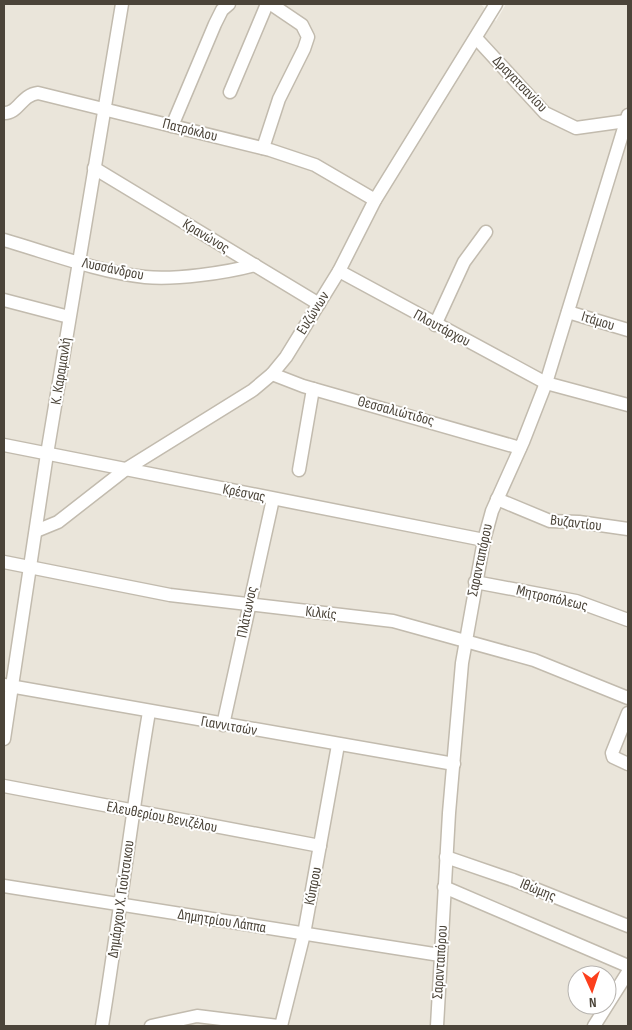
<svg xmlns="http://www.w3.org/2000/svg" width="632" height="1030" viewBox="0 0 632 1030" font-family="'Sofia Sans Condensed',sans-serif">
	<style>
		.residential { fill: #eae5da; fill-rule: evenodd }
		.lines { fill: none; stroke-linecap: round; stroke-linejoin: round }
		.minor-casing { stroke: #c2bbae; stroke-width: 15 }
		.minor { stroke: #fff; stroke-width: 12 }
		.labels { text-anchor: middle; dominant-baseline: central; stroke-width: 4; stroke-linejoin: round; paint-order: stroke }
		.street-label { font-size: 15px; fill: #4b4439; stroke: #fff }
	</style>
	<rect width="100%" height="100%" fill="#f6f3ec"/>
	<path class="residential" d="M4,4H481L496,21L506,4H628V1026H4ZM577,975H607V1005H577Z"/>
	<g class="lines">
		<g class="minor-casing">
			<g id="minor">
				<polyline points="476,38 545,113 576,128 626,121"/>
				<polyline points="230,92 267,4"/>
				<path d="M4,113C18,114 21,95 38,93L270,150L315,165L375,200"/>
				<polyline points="172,126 215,24 222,10 229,4"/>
				<polyline points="263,148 279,99 304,49 308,37 302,25 271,4"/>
				<polyline points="94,168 319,304"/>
				<path d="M4,240C49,253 99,272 145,277C175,280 225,273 255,265"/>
				<polyline points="339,271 546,383 628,405"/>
				<polyline points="4,300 69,317"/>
				<polyline points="568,312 628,330"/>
				<polyline points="435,325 464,262 486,232"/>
				<polyline points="272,374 303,386 520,448"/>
				<polyline points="4,445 484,540"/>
				<polyline points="299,470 313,389"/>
				<polyline points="497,499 550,521 579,522 628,529"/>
				<polyline points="36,531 58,522 126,469 253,390 272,374 286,357 339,271 375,200 496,4"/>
				<polyline points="4,562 170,595 393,621 534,660 628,698"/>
				<polyline points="475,582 576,601 628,620"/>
				<polyline points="4,685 454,764"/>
				<polyline points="628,713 612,753 613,757 628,764"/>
				<polyline points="223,725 273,499"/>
				<polyline points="4,739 47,454 122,4"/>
				<polyline points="4,786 320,846"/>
				<polyline points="446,857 513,880 628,926"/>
				<polyline points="4,886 440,955"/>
				<polyline points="444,887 628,966"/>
				<path d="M102,1026C119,922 131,817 149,712"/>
				<polyline points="151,1026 197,1016 278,1026"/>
				<polyline points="281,1026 304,934 338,745"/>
				<polyline points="437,1026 449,813 462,663 484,540 492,511 523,442 546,383 628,115"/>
				<polyline points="594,1026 628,972"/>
			</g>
		</g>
		<use href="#minor" class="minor"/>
	</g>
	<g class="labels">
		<g class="street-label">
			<text transform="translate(520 84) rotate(46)">Δραγατσανίου</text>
			<text transform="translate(190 130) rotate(14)">Πατρόκλου</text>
			<text transform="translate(206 236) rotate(31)">Κρανώνος</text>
			<text transform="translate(113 269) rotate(12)">Λυσσάνδρου</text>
			<text transform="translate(313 313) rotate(-58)">Ευζώνων</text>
			<text transform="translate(598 321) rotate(17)">Ιτάμου</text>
			<text transform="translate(442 328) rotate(28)">Πλουτάρχου</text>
			<text transform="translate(61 371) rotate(-81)">Κ. Καραμανλή</text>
			<text transform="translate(396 411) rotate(15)">Θεσσαλιώτιδος</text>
			<text transform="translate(244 493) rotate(11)">Κρέσνας</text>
			<text transform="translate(576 523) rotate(7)">Βυζαντίου</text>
			<text transform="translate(480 560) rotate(-78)">Σαρανταπόρου</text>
			<text transform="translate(552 598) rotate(13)">Μητροπόλεως</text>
			<text transform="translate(247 612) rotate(-78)">Πλάτωνος</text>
			<text transform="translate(321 613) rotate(6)">Κιλκίς</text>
			<text transform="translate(229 726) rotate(10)">Γιαννιτσών</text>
			<text transform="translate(162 817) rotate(11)">Ελευθερίου Βενιζέλου</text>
			<text transform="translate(313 886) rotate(-79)">Κύπρου</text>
			<text transform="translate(538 890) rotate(22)">Ιθώμης</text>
			<text transform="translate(121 899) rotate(-82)">Δημάρχου Χ. Γιούτσικου</text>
			<text transform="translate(222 921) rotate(9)">Δημητρίου Λάππα</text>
			<text transform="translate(440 962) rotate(-86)">Σαρανταπόρου</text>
		</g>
	</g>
	<rect width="632" height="1030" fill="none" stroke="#4b4439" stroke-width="10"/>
	<g transform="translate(592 990) rotate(177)"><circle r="24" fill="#ffffff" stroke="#b7b4b0"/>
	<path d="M0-4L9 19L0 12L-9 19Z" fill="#fc3f1d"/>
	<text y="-8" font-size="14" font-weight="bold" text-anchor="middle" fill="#4b4439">N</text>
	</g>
</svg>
